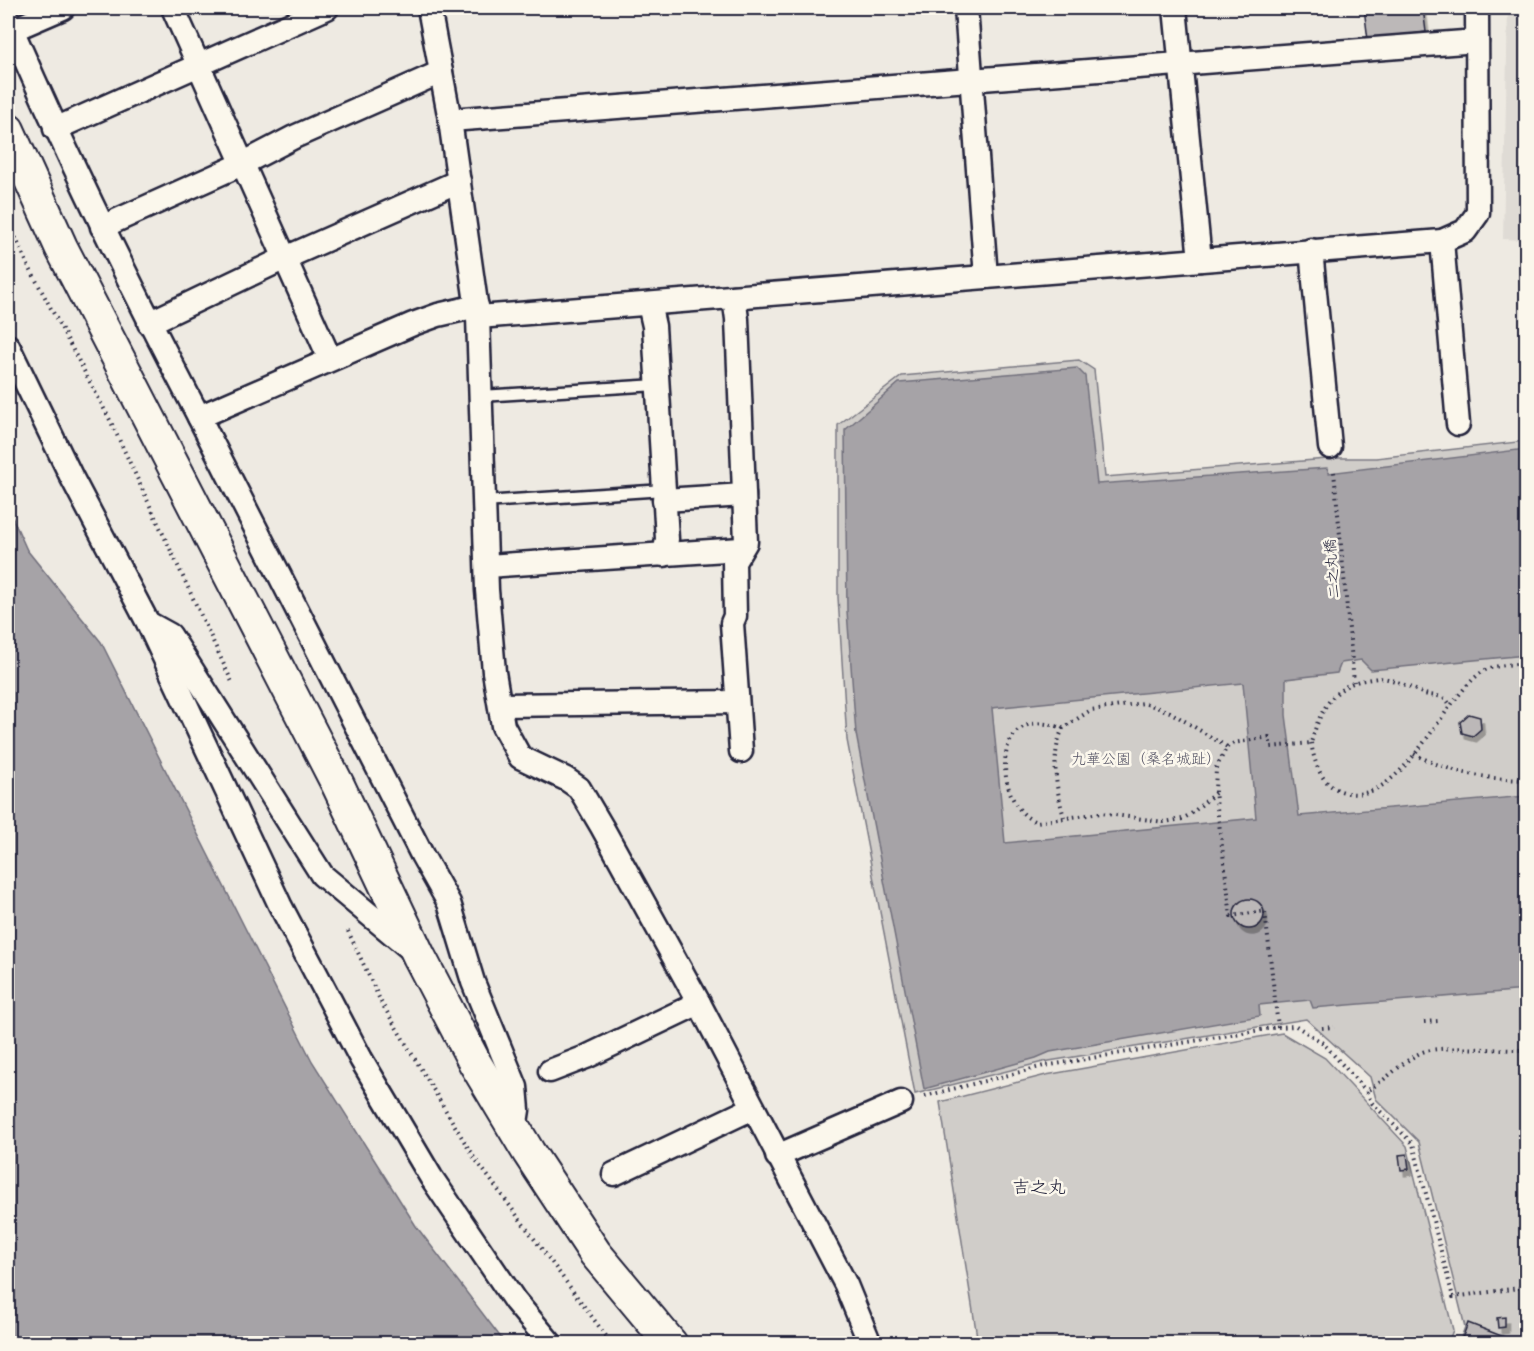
<svg xmlns="http://www.w3.org/2000/svg" width="1534" height="1351" viewBox="0 0 1534 1351" font-family="Mali,'Klee One',sans-serif">
	<style>
		.built { fill: #dfdbd5 }
		.green { fill: #d0cdc9; stroke: #797882; stroke-width: 1.5 }
		.water { fill: #a6a3a7; stroke: #716f7c; stroke-width: 1.5; fill-rule: evenodd }
		.building { fill: #bcb8b8; stroke: #22223b; stroke-width: 1.5; filter: url(#shadow) }
		.lines { fill: none; stroke-linecap: round; stroke-linejoin: round }
		.lane-casing { stroke: #22223b; stroke-width: 15 }
		.street-casing { stroke: #22223b; stroke-width: 27 }
		.secondary-casing { stroke: #22223b; stroke-width: 36 }
		.path { stroke: #22223b; stroke-width: 4; stroke-dasharray: 1.5 4.5; stroke-linecap: butt }
		.lane { stroke: #fbf7ec; stroke-width: 10 }
		.street { stroke: #fbf7ec; stroke-width: 22 }
		.secondary { stroke: #fbf7ec; stroke-width: 32 }
		.labels { text-anchor: middle; dominant-baseline: central; stroke-width: 5; stroke-linejoin: round; paint-order: stroke }
		.street-label { font-size: 15px; fill: #22223b; stroke: #fbf7ec }
		.park-label { font-size: 15px; fill: #565566; stroke: #fbf7ec }
		.quarter-label { font-size: 18px; fill: #22223b; stroke: #fbf7ec }
	</style>
	<defs>
		<filter id="shadow"><feDropShadow dx="3.5" dy="6" stdDeviation="0" flood-color="#0004"/></filter>
	</defs>
	<rect width="100%" height="100%" fill="#eeeae2"/>
	<filter id="ink" filterUnits="userSpaceOnUse"><feTurbulence type="fractalNoise" baseFrequency=".0167" numOctaves="2"/><feDisplacementMap in="SourceGraphic" scale="12" xChannelSelector="R" yChannelSelector="G"/><feConvolveMatrix kernelMatrix="1 2 1 2 8 2 1 2 1" color-interpolation-filters="sRGB"/></filter>
	<g filter="url(#ink)">
		<polygon class="built" points="1508,8 1526,8 1526,281 1522,240 1503,239"/>
		<g class="green">
			<polygon points="1079,360 1094,370 1105,477 1339,458 1376,458 1526,441 1526,1343 1459,1343 1465,1327 1419,1142 1376,1099 1370,1077 1306,1019 1043,1062 915,1094 847,740 838,597 838,425 902,376"/>
			<polygon points="1282,1033 1325,1058 1407,1146 1453,1330 1448,1343 978,1343 940,1102 1046,1075"/>
		</g>
		<g class="water">
			<path d="M1077,368L1085,376L1097,484L1327,468L1329,473L1526,449V655L1371,670L1361,660L1341,663L1337,673L1286,679V715L1299,816L1526,796V990L1313,1008L1310,1000L1259,1005L1260,1016L1050,1052L1036,1058L924,1089L856,734L847,611L845,430L899,383ZM1243,683L1256,818L1005,843L992,708Z"/>
			<polygon points="8,508 27,550 101,642 312,1061 416,1226 505,1343 8,1343"/>
		</g>
		<g class="building">
			<polygon points="1364,8 1423,8 1426,32 1368,40"/>
			<polygon points="1469,714 1480,717 1481,729 1473,736 1462,733 1460,722"/>
			<circle cx="1249" cy="914" r="15"/>
			<polygon points="1407,1154 1409,1169 1401,1170 1399,1155"/>
			<polygon points="1505,1317 1505,1327 1498,1328 1497,1318"/>
			<polygon points="1468,1323 1504,1337 1501,1344 1460,1344"/>
		</g>
		<g class="lines">
			<g class="lane-casing">
				<g id="lane">
					<polyline points="481,396 657,385"/>
					<polyline points="484,502 664,490"/>
				</g>
			</g>
			<g class="street-casing">
				<g id="street">
					<polyline points="173,8 330,359"/>
					<polyline points="429,8 450,120 478,317 487,590 494,672 503,726 520,757 566,779 579,788 602,827 699,1003 846,1285 870,1344"/>
					<polyline points="966,8 986,277"/>
					<polyline points="1175,8 1200,260"/>
					<path d="M8,20C66,155 131,287 199,417L413,324L438,315L477,306"/>
					<polyline points="12,30 63,8"/>
					<polyline points="450,120 1477,41"/>
					<polyline points="55,129 327,8"/>
					<polyline points="102,227 242,164 294,137 441,72"/>
					<polyline points="1442,241 1458,424"/>
					<polyline points="1311,250 1330,447"/>
					<polyline points="734,297 737,319 746,542 734,562 735,616 732,623 741,751"/>
					<polyline points="649,304 654,326 667,539 664,555"/>
					<polyline points="478,317 1442,241 1465,231 1478,213 1477,8"/>
					<polyline points="149,323 285,258 459,181"/>
					<polyline points="8,346 71,476 148,623 280,905 361,1059 431,1177 515,1301 551,1344"/>
					<polyline points="199,417 422,855 449,903 473,982 516,1087 518,1110 515,1129"/>
					<polyline points="664,500 744,495"/>
					<polyline points="487,566 741,549"/>
					<polyline points="150,624 170,635 322,875 413,951"/>
					<polyline points="501,705 737,702"/>
					<polyline points="550,1071 586,1057 699,1003"/>
					<polyline points="777,1156 901,1102"/>
					<polyline points="614,1174 753,1108"/>
				</g>
			</g>
			<g class="secondary-casing">
				<polyline id="secondary" points="8,130 61,247 338,785 419,956 475,1063 529,1153 595,1253 671,1344"/>
			</g>
			<g class="path">
				<polyline points="8,221 28,265 110,420 232,682"/>
				<polyline points="1334,472 1354,682"/>
				<path d="M1063,728C1050,756 1056,789 1064,817"/>
				<path d="M1311,743C1315,764 1321,786 1344,792C1401,809 1441,700 1482,672C1494,664 1513,665 1526,663"/>
				<path d="M1414,754C1452,773 1484,779 1526,780"/>
				<path d="M1215,793L1191,814L1182,819L1164,822L1101,813L1037,822C1003,812 989,735 1031,724C1042,722 1053,725 1063,728L1091,710L1144,703L1170,712L1227,747"/>
				<polyline points="348,931 381,1002 473,1156 612,1344"/>
				<polyline points="1424,1022 1438,1021"/>
				<path d="M1278,1027L1265,911L1231,916L1215,792L1216,768L1227,747L1234,743L1269,737L1271,747L1311,743C1319,713 1332,685 1365,680C1372,679 1380,677 1388,679C1400,682 1411,688 1422,693C1434,698 1443,692 1450,705"/>
				<polyline points="1322,1028 1334,1027"/>
				<path d="M1526,1050C1503,1051 1438,1044 1420,1053C1400,1063 1386,1081 1366,1091L1372,1103L1413,1144L1453,1297L1526,1287"/>
				<polyline points="925,1096 1044,1066 1278,1027 1296,1026 1323,1043 1366,1091"/>
			</g>
			<use href="#lane" class="lane"/>
			<use href="#street" class="street"/>
			<use href="#secondary" class="secondary"/>
		</g>
	</g>
	<g class="labels">
		<g class="street-label">
			<text transform="translate(1331 569) rotate(-95)">二之丸橋</text>
		</g>
		<g class="park-label">
			<text x="1146" y="758">九華公園（桑名城趾）</text>
		</g>
		<g class="quarter-label">
			<text x="1039" y="1186">吉之丸</text>
		</g>
	</g>
	<rect width="1534" height="1351" fill="none" stroke="#fbf7ec" stroke-width="30"/>
	<rect x="15" y="15" width="1504" height="1321" fill="none" stroke="#22223b" stroke-width="2" filter="url(#ink)"/>
</svg>
